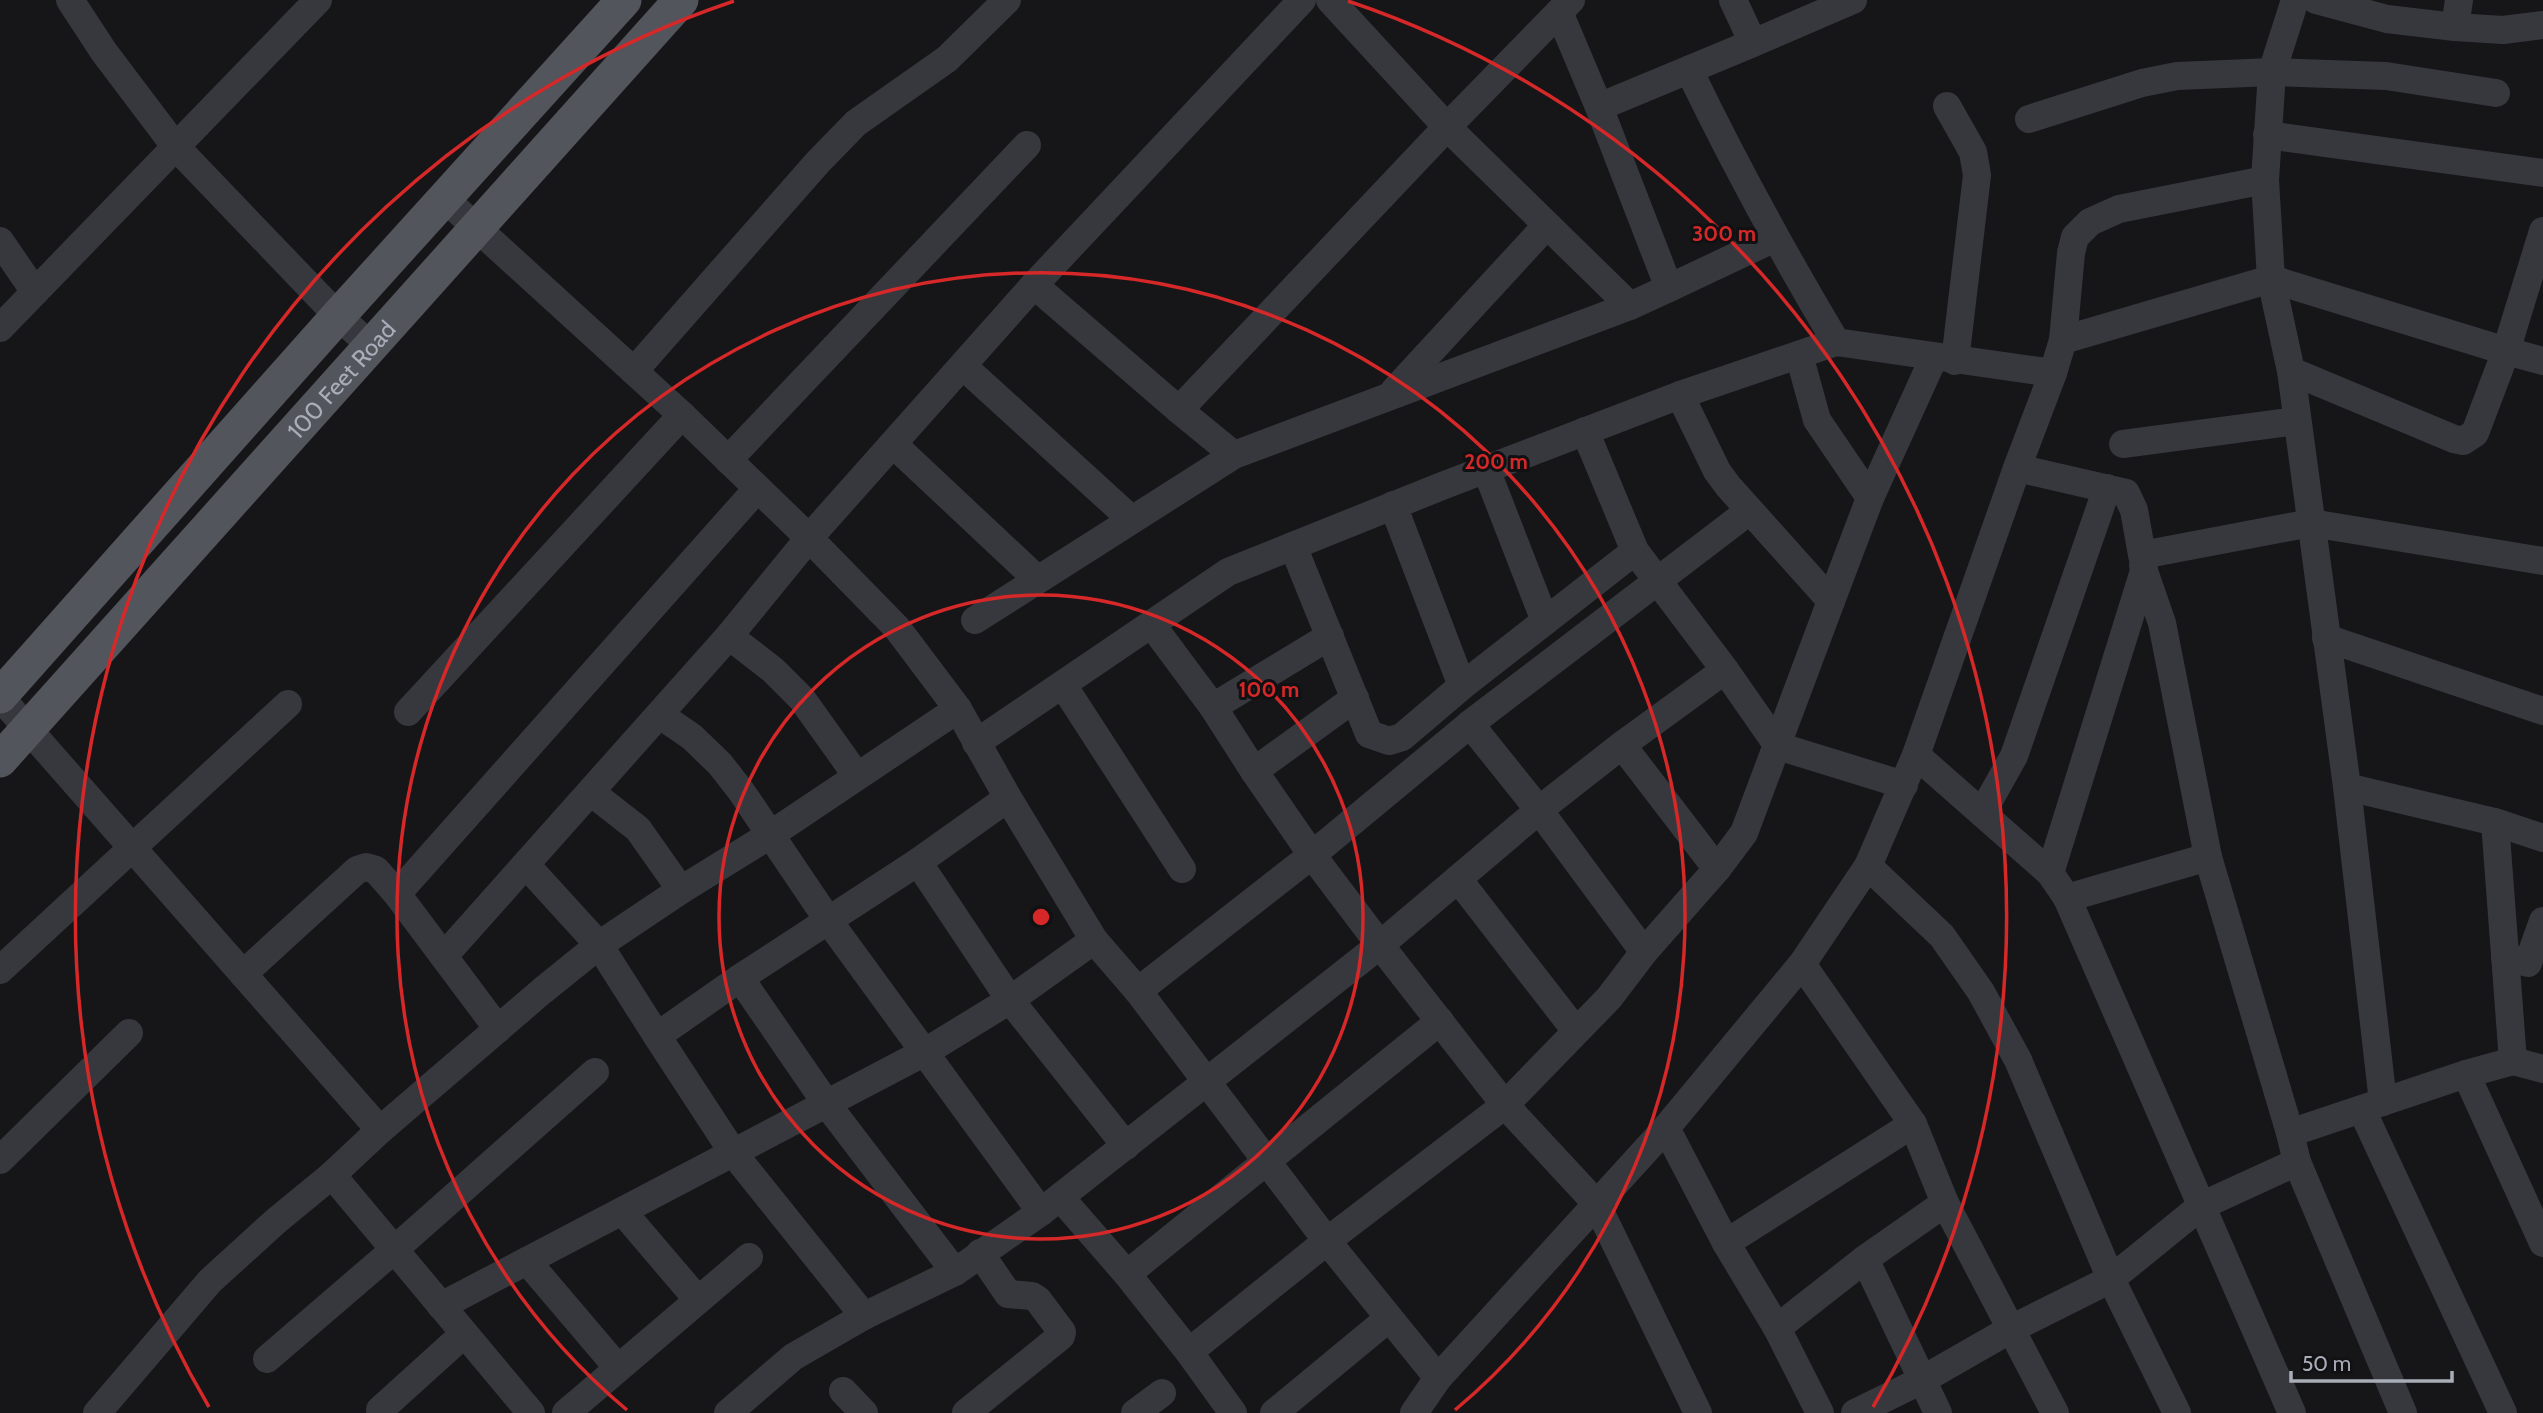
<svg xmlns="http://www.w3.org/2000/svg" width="2543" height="1413" viewBox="0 0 2543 1413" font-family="Cabin,sans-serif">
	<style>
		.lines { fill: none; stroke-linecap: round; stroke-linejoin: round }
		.minor { stroke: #37383d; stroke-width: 28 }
		.major { stroke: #53555c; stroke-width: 35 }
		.ring { fill: none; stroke: #d62828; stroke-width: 3.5 }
		.labels { text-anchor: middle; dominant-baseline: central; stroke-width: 6; stroke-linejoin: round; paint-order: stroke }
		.street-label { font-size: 24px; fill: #a8adb8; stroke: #111113 }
		.centre { fill: #d62828; stroke: #111113; stroke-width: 3.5 }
		.ring-label { font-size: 21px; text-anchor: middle; font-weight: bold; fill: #d62828; stroke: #111113; stroke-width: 6; stroke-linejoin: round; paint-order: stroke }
	</style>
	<rect width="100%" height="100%" fill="#161618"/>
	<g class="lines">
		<g class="minor">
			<polyline points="70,0 104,52 175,146 338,316 371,346"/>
			<polyline points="1733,0 1753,43 1853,0"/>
			<polyline points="2316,0 2387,19 2455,27 2503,30 2543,25"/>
			<polyline points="1559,12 1599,107 1753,43"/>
			<polyline points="2455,27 2459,0"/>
			<path d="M1689,70C1734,163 1783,253 1836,342"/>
			<polyline points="1947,106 1973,152 1977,175 1955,361"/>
			<polyline points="1599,107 1669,288 1630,306"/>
			<polyline points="2029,119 2142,83 2177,76 2272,72 2386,76 2496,93"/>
			<polyline points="2267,135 2543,173"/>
			<polyline points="2265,180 2271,279 2291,371 2347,787 2495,822 2513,1061 2543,1069"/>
			<polyline points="445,199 682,415 809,538 897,628 958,709 1008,798 1094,940 1138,991 1327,1241 1438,1378"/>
			<polyline points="0,241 35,292"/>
			<polyline points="1034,285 1179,410"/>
			<polyline points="1669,288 1775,238"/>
			<polyline points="0,328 318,0"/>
			<polyline points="2063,340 2271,279 2506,351 2543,231"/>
			<polyline points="1799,355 1817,420 1870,498"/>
			<polyline points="963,366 1131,519"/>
			<polyline points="634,371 818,162 856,123 947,59 1007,0"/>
			<polyline points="2291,371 2454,439 2463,441 2475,433 2506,351 2543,361"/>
			<polyline points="1394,391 1547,225"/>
			<polyline points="1585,431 1635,551 1725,670"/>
			<polyline points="893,444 1037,579"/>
			<polyline points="2123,444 2297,421"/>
			<polyline points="1234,455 1179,410 1447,127 1571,0"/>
			<polyline points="728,460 1027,145"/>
			<polyline points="2017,468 2126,493 2134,510 2142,555 2311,523 2543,561"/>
			<polyline points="1486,469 1545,621"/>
			<polyline points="1293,546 1369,734 1389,741 1402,737 1462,686 1393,505"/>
			<polyline points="2144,571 2162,623 2208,857 2290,1133"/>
			<polyline points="1831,601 1870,498 1934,357"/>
			<polyline points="975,620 1234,455 1630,306 1447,127 1330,0"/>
			<polyline points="1152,625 1213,707 1254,771 1312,855 1380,945 1505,1105 1596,1203 1698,1413"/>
			<polyline points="729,636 773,670 802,699 857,776"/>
			<polyline points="2326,638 2543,711"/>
			<polyline points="1063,685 1182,869"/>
			<polyline points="1462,686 1635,551"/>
			<polyline points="0,697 380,1130"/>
			<polyline points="1213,707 1330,636"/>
			<polyline points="408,712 682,415"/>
			<polyline points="660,715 692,737 720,764 741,791 828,920 1041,1212"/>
			<polyline points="1470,724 1539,810 1644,952"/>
			<polyline points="976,743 1228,572 1442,486 1680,395 1836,342 2053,373"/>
			<polyline points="1622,745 1717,869"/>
			<polyline points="1916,755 2050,873 2067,898 2292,1413"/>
			<polyline points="1254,771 1355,698"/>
			<polyline points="2347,787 2383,1102"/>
			<polyline points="592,793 638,829 681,890"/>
			<polyline points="1008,798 918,862 1010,1000 1126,1146"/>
			<polyline points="1982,813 2014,756 2107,488"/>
			<polyline points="2495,822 2543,838"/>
			<polyline points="527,866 599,945 657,1036 740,978 918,862"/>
			<polyline points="1868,866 1942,936 1981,992 2018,1060 2111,1279 2177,1413"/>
			<polyline points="2050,873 2144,571 2143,565"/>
			<polyline points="1458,879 1576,1031"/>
			<polyline points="397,894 757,489"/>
			<polyline points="2067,898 2208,857"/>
			<polyline points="444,956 729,636 809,538 1034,285 1302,0"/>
			<polyline points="2505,957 2528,963 2543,921"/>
			<polyline points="1802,964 1913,1124 1945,1203 2055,1413"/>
			<polyline points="0,970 288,704"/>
			<polyline points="243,974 357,870 366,867 376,870 397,894 498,1029"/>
			<polyline points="740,978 826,1103 955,1272"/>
			<polyline points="1138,991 1312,855 1470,724 1749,511"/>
			<polyline points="657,1036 734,1154 864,1316"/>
			<polyline points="2466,1074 2543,1243"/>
			<polyline points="2362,1110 2503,1413"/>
			<polyline points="1666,1128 1726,1243 1777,1328 1820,1413"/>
			<polyline points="0,1160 129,1033"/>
			<polyline points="332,1175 531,1413"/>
			<polyline points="1060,1197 1127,1274 1189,1352 1233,1413"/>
			<polyline points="623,1212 698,1300"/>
			<polyline points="1726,1243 1913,1124"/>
			<polyline points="527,1261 618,1368"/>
			<polyline points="1127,1274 1440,1021"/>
			<polyline points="441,1306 925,1052 1010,1000 1094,940"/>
			<polyline points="1777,1328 1865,1259"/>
			<polyline points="1189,1352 1327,1241 1505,1105 1609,998 1644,952 1717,869 1744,833 1831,601 1728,486 1717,471 1680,395"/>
			<polyline points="267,1359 395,1249 595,1072"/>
			<polyline points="843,1391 864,1413"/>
			<polyline points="380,1410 464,1334"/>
			<polyline points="97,1413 210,1281 276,1221 332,1175 380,1130 542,991 599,945 681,890 770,835 958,709"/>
			<polyline points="566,1413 749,1257"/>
			<polyline points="728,1413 793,1357 864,1316 955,1272 1041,1212 1380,945 1539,810 1622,745 1725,670 1778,746 1904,785"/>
			<polyline points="966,1413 1061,1336 1062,1332 1038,1300 1032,1296 1008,1294 980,1253"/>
			<polyline points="1135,1413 1162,1393"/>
			<polyline points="1274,1413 1389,1318"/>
			<polyline points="1414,1413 1438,1378 1666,1128 1802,964 1868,866 1916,755 2017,468 2053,373 2063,340 2071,253 2075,237 2090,222 2119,209 2265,180 2272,72 2295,0"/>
			<polyline points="1855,1413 1922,1380 2011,1329 2111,1279 2201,1206 2297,1162"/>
			<polyline points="1938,1413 1865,1259 1945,1203"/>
			<polyline points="2403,1413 2297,1162 2290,1133 2466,1074 2513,1061"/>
		</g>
		<g class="major">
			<polyline points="0,696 338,316 624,0"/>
			<path id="s1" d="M0,760L681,0"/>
		</g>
	</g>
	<g class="ring">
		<circle cx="1041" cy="917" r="322"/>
		<path d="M627 1410A644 644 0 1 1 1455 1410"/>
		<path d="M209 1407A966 966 0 0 1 734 1M1348 1A966 966 0 0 1 1873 1407"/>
	</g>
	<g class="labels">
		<g class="street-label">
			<text stroke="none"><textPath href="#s1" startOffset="511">100 Feet Road</textPath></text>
		</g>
	</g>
	<circle cx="1041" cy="917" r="10" class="centre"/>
	<g class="ring-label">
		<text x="1724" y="241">300 m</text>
		<text x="1496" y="469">200 m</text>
		<text x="1269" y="697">100 m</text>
	</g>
	<path d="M2291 1371v10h161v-10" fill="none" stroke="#a8adb8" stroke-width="3.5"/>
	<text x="2302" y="1371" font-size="21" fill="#a8adb8" stroke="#111113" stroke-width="5" paint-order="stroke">50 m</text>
</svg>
